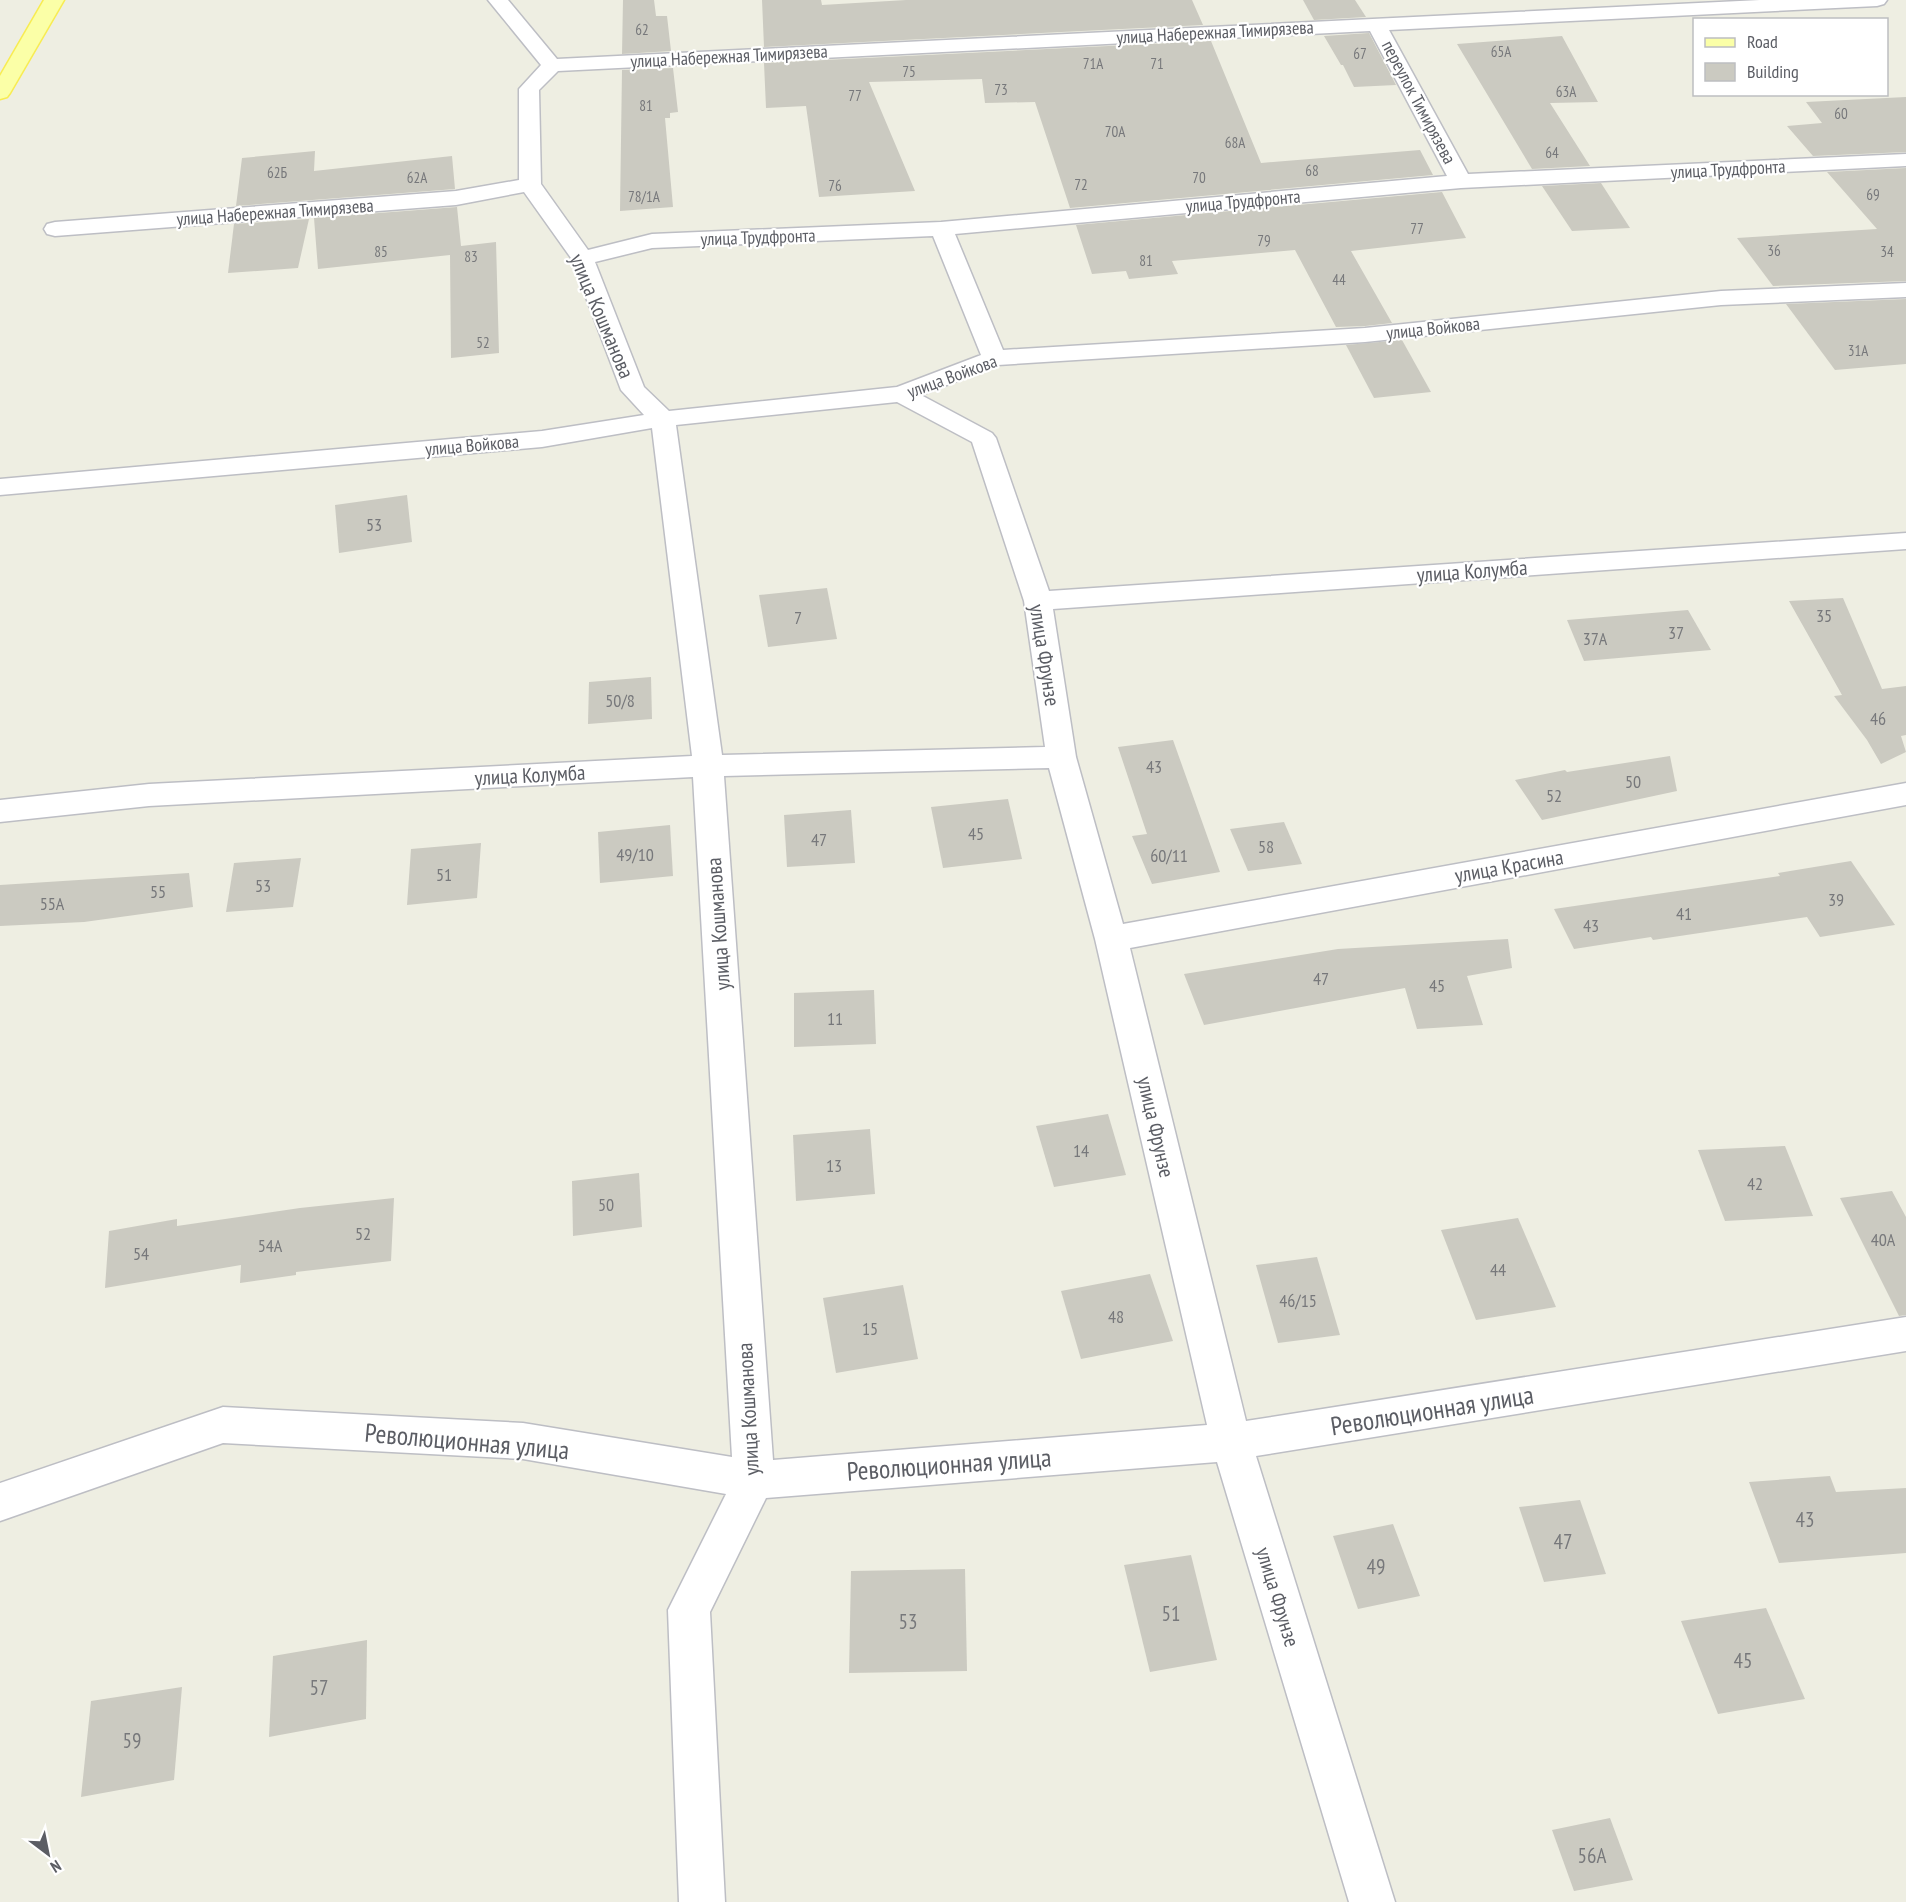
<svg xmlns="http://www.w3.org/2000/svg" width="1906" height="1902" viewBox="0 0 1906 1902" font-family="'PT Sans Narrow',sans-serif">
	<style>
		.building { fill: #cbcac1 }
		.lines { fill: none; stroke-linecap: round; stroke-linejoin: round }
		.minor-casing { stroke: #bdbec4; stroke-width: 3 }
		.major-casing { stroke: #f8ec52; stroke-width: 3 }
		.minor { fill: #fff; fill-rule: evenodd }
		.major { fill: #fbffa7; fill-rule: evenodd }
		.labels { text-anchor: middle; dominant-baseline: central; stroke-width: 4.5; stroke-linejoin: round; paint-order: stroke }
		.far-number-label { font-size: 15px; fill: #77787b }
		.far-street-label { font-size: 18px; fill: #5b5d64; stroke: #fff }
		.number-label { font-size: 18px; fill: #77787b }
		.street-label { font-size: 21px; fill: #5b5d64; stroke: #fff }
		.near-number-label { font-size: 21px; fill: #77787b }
		.near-street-label { font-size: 26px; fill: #5b5d64; stroke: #fff }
	</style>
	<rect width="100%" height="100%" fill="#eeeee2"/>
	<g class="building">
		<polygon points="623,0 654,0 656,16 667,16 671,51 622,54"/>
		<polygon points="762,0 821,0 822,5 906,0 1192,0 1203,25 764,47"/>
		<polygon points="1303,0 1355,0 1366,17 1314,20"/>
		<polygon points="1369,33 1396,85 1354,87 1343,65 1341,65 1324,36"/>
		<polygon points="1562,36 1598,102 1550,103 1590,166 1532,169 1457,44"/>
		<polygon points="1211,41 1261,163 1420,150 1433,175 1070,208 1035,102 985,103 982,79 869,82 915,191 819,197 806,106 766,108 764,63"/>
		<polygon points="673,68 678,112 670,113 670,118 665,118 673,207 620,211 622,70"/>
		<polygon points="1906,97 1906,152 1813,156 1787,126 1822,123 1806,102"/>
		<polygon points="315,151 314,171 452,156 455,189 236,206 242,158"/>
		<polygon points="1906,168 1906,281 1773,286 1737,238 1877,229 1827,172"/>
		<polygon points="1601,183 1630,228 1572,231 1542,186"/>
		<polygon points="1442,192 1466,238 1351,251 1392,323 1365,326 1336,327 1295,250 1172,261 1178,274 1129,279 1126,271 1092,274 1076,225"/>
		<polygon points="457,207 461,246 496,242 499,353 451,358 450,255 318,269 314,218"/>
		<polygon points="309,219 298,268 228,273 234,224"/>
		<polygon points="1906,299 1906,364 1835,370 1786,304"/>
		<polygon points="1402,340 1431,392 1374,398 1346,345"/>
		<polygon points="407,495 412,542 339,553 335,505"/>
		<polygon points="827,588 837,639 768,647 759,595"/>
		<polygon points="1843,598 1882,689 1906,686 1906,735 1901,736 1906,752 1881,764 1867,740 1834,696 1842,695 1789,601"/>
		<polygon points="1688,610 1711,650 1584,661 1567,620"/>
		<polygon points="651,677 652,719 588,724 589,682"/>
		<polygon points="1173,740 1220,872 1152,884 1132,836 1147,834 1118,747"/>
		<polygon points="1670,756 1677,791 1542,820 1515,780 1565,770 1567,772"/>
		<polygon points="1008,799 1022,859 943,868 931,807"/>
		<polygon points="851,810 855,863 787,867 784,815"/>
		<polygon points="1284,822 1302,864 1248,871 1230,829"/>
		<polygon points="670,825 673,876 600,883 598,832"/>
		<polygon points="481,843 477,898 407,905 411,849"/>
		<polygon points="301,858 293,907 226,912 234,863"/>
		<polygon points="1851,861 1895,925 1820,937 1807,917 1653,940 1651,937 1574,949 1554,909 1780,876 1778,873"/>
		<polygon points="189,873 193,907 84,922 0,926 0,885"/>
		<polygon points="1508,939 1512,968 1467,976 1483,1025 1417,1029 1405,988 1204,1025 1184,974 1338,949"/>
		<polygon points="874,990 876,1044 794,1047 794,993"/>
		<polygon points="1108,1114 1126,1175 1054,1187 1036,1126"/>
		<polygon points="870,1129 875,1194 796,1201 793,1135"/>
		<polygon points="1785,1146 1813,1216 1725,1221 1698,1150"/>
		<polygon points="639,1173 642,1227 573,1236 572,1181"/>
		<polygon points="1892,1191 1906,1217 1906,1315 1899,1316 1840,1198"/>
		<polygon points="394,1198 391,1261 296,1272 296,1275 240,1283 241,1265 105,1288 109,1231 177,1219 177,1226 300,1208"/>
		<polygon points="1518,1218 1556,1307 1476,1320 1441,1230"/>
		<polygon points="1317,1257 1340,1335 1278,1343 1256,1265"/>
		<polygon points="1150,1274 1173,1341 1081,1359 1061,1291"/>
		<polygon points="903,1285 918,1359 836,1373 823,1298"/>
		<polygon points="1830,1476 1836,1492 1906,1488 1906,1553 1779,1563 1749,1482"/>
		<polygon points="1580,1500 1606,1574 1544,1582 1519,1507"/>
		<polygon points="1393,1524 1420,1596 1358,1609 1333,1536"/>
		<polygon points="1191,1555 1217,1660 1150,1672 1124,1565"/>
		<polygon points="965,1569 967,1671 849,1673 851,1571"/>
		<polygon points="1766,1608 1805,1699 1718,1714 1681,1621"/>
		<polygon points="367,1640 366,1719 269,1737 273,1656"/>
		<polygon points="182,1687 174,1780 81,1797 91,1701"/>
		<polygon points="1610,1818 1633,1880 1574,1891 1552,1830"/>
	</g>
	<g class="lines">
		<g class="minor-casing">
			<path id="minor" d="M488,0H508L557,59L1760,0H1887L1884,4L1877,6L1389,30L1468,174L1906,154V166L1461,188L955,234L1003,350L1365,328L1721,291L1906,283V297L1721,305L1365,342L998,365L921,395L992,433L996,438L1049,591L1906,533V549L1053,609L1076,757L1123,924L1906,783V805L1130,948L1246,1421L1906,1317V1351L1256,1456L1395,1902H1349L1217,1462L766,1498L710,1612L725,1902H679L668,1610L726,1494L523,1459L223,1443L0,1521V1483L223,1407L523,1423L732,1457L693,777L149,806L0,822V800L149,784L692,756L652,428L542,447L0,495V479L542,431L644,415L621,390L571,258L524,192L456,205L55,236L47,234L44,229L47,224L55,222L456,191L519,180V89L541,65ZM1370,31L1447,176L941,222L652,234L588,250L541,184L539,90L558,71ZM933,236L981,355L897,387L669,411L644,387L595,262L652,248ZM897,402L972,442L1024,601L1045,747L722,755L676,425ZM1049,768L1095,939L1207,1425L773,1460L724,776Z"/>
		</g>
		<g class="major-casing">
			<polygon id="major" points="44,0 64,0 10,93 7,97 0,99 0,76"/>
		</g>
		<use href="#minor" class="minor"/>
		<use href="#major" class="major"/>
	</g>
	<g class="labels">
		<g class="far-number-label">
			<text x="642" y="29">62</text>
			<text x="1501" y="51">65А</text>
			<text x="1360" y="53">67</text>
			<text x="1093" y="63">71А</text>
			<text x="1157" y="63">71</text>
			<text x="909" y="71">75</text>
			<text x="1001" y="89">73</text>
			<text x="1566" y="91">63А</text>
			<text x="855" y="95">77</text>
			<text x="646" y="105">81</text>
			<text x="1841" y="113">60</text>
			<text x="1115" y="131">70А</text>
			<text x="1235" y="142">68А</text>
			<text x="1552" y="152">64</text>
			<text x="1312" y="170">68</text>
			<text x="277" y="172">62Б</text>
			<text x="417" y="177">62А</text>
			<text x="1199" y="177">70</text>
			<text x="1081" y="184">72</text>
			<text x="835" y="185">76</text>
			<text x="1873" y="194">69</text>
			<text x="644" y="196">78/1А</text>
			<text x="1417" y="228">77</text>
			<text x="1264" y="240">79</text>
			<text x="1774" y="250">36</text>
			<text x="381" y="251">85</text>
			<text x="1887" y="251">34</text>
			<text x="471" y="256">83</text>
			<text x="1146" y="260">81</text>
			<text x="1339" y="279">44</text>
			<text x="483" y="342">52</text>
			<text x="1858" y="350">31А</text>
		</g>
		<g class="far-street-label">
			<text transform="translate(1215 32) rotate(-3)">улица Набережная Тимирязева</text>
			<text transform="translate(729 56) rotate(-3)">улица Набережная Тимирязева</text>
			<text transform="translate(1419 102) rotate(62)">переулок Тимирязева</text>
			<text transform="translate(1728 169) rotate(-3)">улица Трудфронта</text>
			<text transform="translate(1243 201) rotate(-5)">улица Трудфронта</text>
			<text transform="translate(275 212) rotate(-4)">улица Набережная Тимирязева</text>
			<text transform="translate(758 237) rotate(-2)">улица Трудфронта</text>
			<text transform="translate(1433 328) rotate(-6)">улица Войкова</text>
			<text transform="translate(952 376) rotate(-20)">улица Войкова</text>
			<text transform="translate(472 445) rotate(-5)">улица Войкова</text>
		</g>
		<g class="number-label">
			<text x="374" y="524">53</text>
			<text x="1824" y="615">35</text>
			<text x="798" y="617">7</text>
			<text x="1676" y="632">37</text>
			<text x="1595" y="638">37А</text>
			<text x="620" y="700">50/8</text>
			<text x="1878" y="718">46</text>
			<text x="1154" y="766">43</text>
			<text x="1633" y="781">50</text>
			<text x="1554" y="795">52</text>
			<text x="976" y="833">45</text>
			<text x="819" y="839">47</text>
			<text x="1266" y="846">58</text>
			<text x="635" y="854">49/10</text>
			<text x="1169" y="855">60/11</text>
			<text x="444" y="874">51</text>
			<text x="263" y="885">53</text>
			<text x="158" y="891">55</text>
			<text x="1836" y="899">39</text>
			<text x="52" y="903">55А</text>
			<text x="1684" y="913">41</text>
			<text x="1591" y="925">43</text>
			<text x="1321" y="978">47</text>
			<text x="1437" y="985">45</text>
			<text x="835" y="1018">11</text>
			<text x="1081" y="1150">14</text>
			<text x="834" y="1165">13</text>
			<text x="1755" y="1183">42</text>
			<text x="606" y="1204">50</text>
			<text x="363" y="1233">52</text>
			<text x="1883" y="1239">40А</text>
			<text x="270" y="1245">54А</text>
			<text x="141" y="1253">54</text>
			<text x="1498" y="1269">44</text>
			<text x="1298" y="1300">46/15</text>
			<text x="1116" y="1316">48</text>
			<text x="870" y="1328">15</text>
		</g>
		<g class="street-label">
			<text transform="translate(602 316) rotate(67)">улица Кошманова</text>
			<text transform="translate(1472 571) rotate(-4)">улица Колумба</text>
			<text transform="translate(1045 655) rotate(81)">улица Фрунзе</text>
			<text transform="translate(530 775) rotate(-3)">улица Колумба</text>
			<text transform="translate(1509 866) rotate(-10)">улица Красина</text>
			<text transform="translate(718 924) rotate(-94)">улица Кошманова</text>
			<text transform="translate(1156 1127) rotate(77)">улица Фрунзе</text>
			<text transform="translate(748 1409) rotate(-93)">улица Кошманова</text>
			<text transform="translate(1278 1597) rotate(73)">улица Фрунзе</text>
		</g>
		<g class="near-number-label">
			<text x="1805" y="1519">43</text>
			<text x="1563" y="1541">47</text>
			<text x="1376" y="1566">49</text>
			<text x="1171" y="1613">51</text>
			<text x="908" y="1621">53</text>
			<text x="1743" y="1660">45</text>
			<text x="319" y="1687">57</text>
			<text x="132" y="1740">59</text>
			<text x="1592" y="1855">56А</text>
		</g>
		<g class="near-street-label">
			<text transform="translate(1432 1410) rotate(-9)">Революционная улица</text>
			<text transform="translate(467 1441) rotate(5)">Революционная улица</text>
			<text transform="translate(949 1464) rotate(-4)">Революционная улица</text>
		</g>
	</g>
	<rect x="1693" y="18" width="195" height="78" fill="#ffffff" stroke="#bdbec1" stroke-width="1.5"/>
	<rect x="1705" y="38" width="30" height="9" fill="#fbffa7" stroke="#bdbec1" stroke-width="1.5"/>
	<text x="1747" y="48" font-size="18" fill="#5b5d64">Road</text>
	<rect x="1705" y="63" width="30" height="18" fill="#cbcac1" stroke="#bdbec1" stroke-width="1.5"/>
	<text x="1747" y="78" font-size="18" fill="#5b5d64">Building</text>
	<g transform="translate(48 1854) rotate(148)" stroke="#ffffff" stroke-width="4.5" paint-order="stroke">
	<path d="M0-4.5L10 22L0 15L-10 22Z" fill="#5b5d64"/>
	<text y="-9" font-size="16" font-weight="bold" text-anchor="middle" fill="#5b5d64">N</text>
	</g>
</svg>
